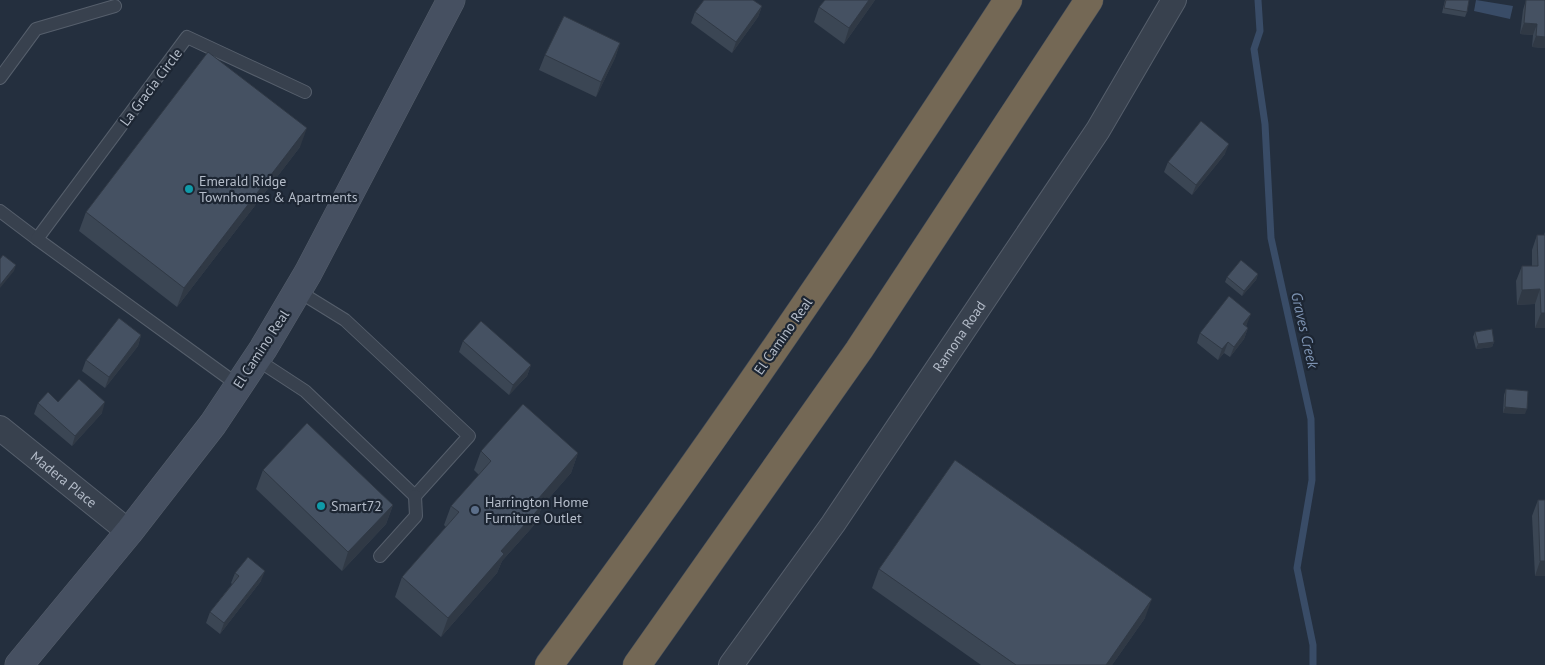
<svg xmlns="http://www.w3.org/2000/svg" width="1545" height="665" viewBox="0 0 1545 665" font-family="'PT Sans',sans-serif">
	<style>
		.water { fill: #394c67 }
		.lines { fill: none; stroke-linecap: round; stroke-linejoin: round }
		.stream { stroke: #394c67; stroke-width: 7 }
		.service-casing { stroke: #565f6c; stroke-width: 14 }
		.minor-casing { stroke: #565f6c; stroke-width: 26 }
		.secondary-casing { stroke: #565f6c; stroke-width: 29 }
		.motorway-casing { stroke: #434c59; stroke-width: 29 }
		.service { stroke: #38414e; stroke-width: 12 }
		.minor { stroke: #38414e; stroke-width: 24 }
		.secondary { stroke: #465061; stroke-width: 28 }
		.motorway { stroke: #746855; stroke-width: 28 }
		.wall { fill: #3b4654 }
		.shaded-wall { fill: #303945 }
		.building { fill: #455162; stroke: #303945 }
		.culture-dot { fill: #0f9aa8; stroke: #1d2633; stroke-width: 2 }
		.service-dot { fill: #5c6f8a; stroke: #1d2633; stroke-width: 2 }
		.labels { text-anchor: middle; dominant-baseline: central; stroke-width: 4.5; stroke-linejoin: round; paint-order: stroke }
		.street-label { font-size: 14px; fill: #b4bcc9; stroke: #1d2633 }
		.poi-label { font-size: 14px; fill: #b4bcc9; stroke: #1d2633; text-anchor: start }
		.water-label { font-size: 15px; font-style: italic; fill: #7c92b1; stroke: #1d2633 }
	</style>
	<rect width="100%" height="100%" fill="#242f3e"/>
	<polygon class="water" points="1476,0 1513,6 1510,19 1474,11"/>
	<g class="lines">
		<polyline class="stream" points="1258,0 1260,31 1254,49 1265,124 1271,238 1311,419 1312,480 1297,568 1313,645 1313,665"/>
		<g class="service-casing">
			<g id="service">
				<polyline points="0,78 36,29 115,6"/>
				<polyline points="0,211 37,239"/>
				<polyline points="256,359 305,391 415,496 469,436 345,320 298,291"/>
				<polyline points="238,385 37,239 187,37 305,92"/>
				<polyline points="380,556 416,516 415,496"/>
			</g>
		</g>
		<g class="minor-casing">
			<g id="minor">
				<path id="s1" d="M0,428L129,532"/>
				<path id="s2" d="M731,665L833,524L1098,130L1174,0"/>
			</g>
		</g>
		<g class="secondary-casing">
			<polyline id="secondary" points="19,665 129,532 213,424 263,349 308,273 451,0"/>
		</g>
		<g class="motorway-casing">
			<g id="motorway">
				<path d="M549,665C710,449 861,226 1008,0"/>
				<polyline points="637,665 859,350 1089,0"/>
			</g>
		</g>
		<use href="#service" class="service"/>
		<use href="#minor" class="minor"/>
		<use href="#secondary" class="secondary"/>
		<use href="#motorway" class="motorway"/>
	</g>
	<g class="wall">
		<polygon points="875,0 844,44 814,22 819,7"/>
		<polygon points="1445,0 1469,0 1467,12 1465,17 1442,13"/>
		<polygon points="1526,0 1545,48 1532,47 1533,35 1520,34 1523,10"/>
		<polygon points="762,6 758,17 732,53 691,23 695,12"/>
		<polygon points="620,43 615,58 596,97 539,70 545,55"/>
		<polygon points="300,147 177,307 79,231 86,212"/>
		<polygon points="1225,154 1192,195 1164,172 1168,162"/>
		<polygon points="1545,232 1545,328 1535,328 1535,304 1517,305 1516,281 1522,266 1532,266 1532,250 1537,235 1544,235"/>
		<polygon points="1258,274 1256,280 1242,296 1225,282 1227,277"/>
		<polygon points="1247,324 1246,326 1248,328 1244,339 1230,357 1224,353 1218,360 1197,343 1200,333"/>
		<polygon points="1475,332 1494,342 1492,347 1476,349 1473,337"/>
		<polygon points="141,335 138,346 105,388 82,371 86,360"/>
		<polygon points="463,341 531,365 527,376 509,395 459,352"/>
		<polygon points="1506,389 1525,414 1503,413 1504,395"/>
		<polygon points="38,403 102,413 72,446 34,414"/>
		<polygon points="481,451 578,453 571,473 542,506 536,523 502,561 497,573 441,637 395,597 402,577 446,527 444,525 451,506 479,475 474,470"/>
		<polygon points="263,470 393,505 386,524 342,571 256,489"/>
		<polygon points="1538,500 1545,500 1545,576 1535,576 1532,516"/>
		<polygon points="879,569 1145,618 1112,665 981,665 872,588"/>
		<polygon points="235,573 261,581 220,634 206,623 210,612 232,584 231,583"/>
	</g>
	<g class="shaded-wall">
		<polygon points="869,0 875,0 844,44 849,28"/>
		<polygon points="762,6 758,17 732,53 736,42"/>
		<polygon points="1524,23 1537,24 1533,35 1520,34"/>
		<polygon points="1536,36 1545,37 1545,48 1532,47"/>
		<polygon points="620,43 615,58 596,97 601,82"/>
		<polygon points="307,128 300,147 177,307 184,288"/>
		<polygon points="1229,144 1225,154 1192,195 1196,185"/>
		<polygon points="16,265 14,271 0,288 0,285"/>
		<polygon points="1258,274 1256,280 1242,296 1244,291"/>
		<polygon points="1540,289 1535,304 1517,305 1522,290"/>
		<polygon points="1541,313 1545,313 1545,328 1535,328"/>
		<polygon points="1251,314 1247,324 1239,335 1243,324"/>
		<polygon points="1248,328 1244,339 1230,357 1234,347"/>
		<polygon points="141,335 138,346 105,388 109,377"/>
		<polygon points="1228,342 1224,353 1218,360 1222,349"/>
		<polygon points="1494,342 1492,347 1476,349 1478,344"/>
		<polygon points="531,365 527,376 509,395 513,385"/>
		<polygon points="105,402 102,413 72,446 75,436"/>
		<polygon points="1505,407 1527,409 1525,414 1503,413"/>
		<polygon points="578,453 571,473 542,506 536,523 502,561 497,573 441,637 448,618 501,551 538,499"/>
		<polygon points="393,505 386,524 342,571 348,552"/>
		<polygon points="1540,561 1545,561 1545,576 1535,576"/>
		<polygon points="265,571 261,581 220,634 224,623"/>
		<polygon points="1152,599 1145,618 1112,665 1106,665"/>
	</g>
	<g class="building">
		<polygon points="704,0 753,0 762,6 736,42 695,12"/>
		<polygon points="825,0 869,0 849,28 819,7"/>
		<polygon points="1446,0 1469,0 1467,12 1444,8"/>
		<polygon points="1526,0 1545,0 1545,37 1536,36 1537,24 1524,23"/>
		<polygon points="564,16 620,43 601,82 545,55"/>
		<polygon points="208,52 307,128 184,288 86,212"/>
		<polygon points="1201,121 1229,144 1196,185 1168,162"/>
		<polygon points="1537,235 1545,235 1545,313 1541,313 1540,289 1522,290 1522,266 1538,266"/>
		<polygon points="3,255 16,265 0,285 0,259"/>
		<polygon points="1241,260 1258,274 1244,291 1227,277"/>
		<polygon points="1229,296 1251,314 1243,324 1248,328 1234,347 1228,342 1222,349 1200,333"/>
		<polygon points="119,318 141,335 109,377 86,360"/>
		<polygon points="481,321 531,365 513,385 463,341"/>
		<polygon points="1492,329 1494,342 1478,344 1475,332"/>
		<polygon points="79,379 105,402 75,436 38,403 48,392 58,402"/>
		<polygon points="1506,389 1528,391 1527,409 1505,407"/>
		<polygon points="523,404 578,453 538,499 543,504 501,551 504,554 448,618 402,577 459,512 451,506 491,461 481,451"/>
		<polygon points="307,423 393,505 348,552 263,470"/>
		<polygon points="955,460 1152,599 1106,665 1016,665 879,569"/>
		<polygon points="1538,500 1545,500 1545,561 1540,561"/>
		<polygon points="248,557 265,571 224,623 210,612 239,576 235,573"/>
	</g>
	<g class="culture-dot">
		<circle cx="189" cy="189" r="5"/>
		<circle cx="321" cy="506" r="5"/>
	</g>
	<circle class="service-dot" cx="475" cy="510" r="5"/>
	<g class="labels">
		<g class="street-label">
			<text transform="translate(151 87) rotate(-53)">La Gracia Circle</text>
			<text transform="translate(783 336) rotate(-55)">El Camino Real</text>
			<text stroke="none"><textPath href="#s2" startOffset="400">Ramona Road</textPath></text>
			<text transform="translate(261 349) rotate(-57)">El Camino Real</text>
			<text stroke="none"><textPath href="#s1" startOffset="82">Madera Place</textPath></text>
		</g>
		<g class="poi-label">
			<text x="199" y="181">Emerald Ridge<tspan x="199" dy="16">Townhomes &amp; Apartments</tspan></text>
			<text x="485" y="502">Harrington Home<tspan x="485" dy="16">Furniture Outlet</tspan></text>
			<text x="331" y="506">Smart72</text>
		</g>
		<g class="water-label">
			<text transform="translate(1305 330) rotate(77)">Graves Creek</text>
		</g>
	</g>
</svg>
